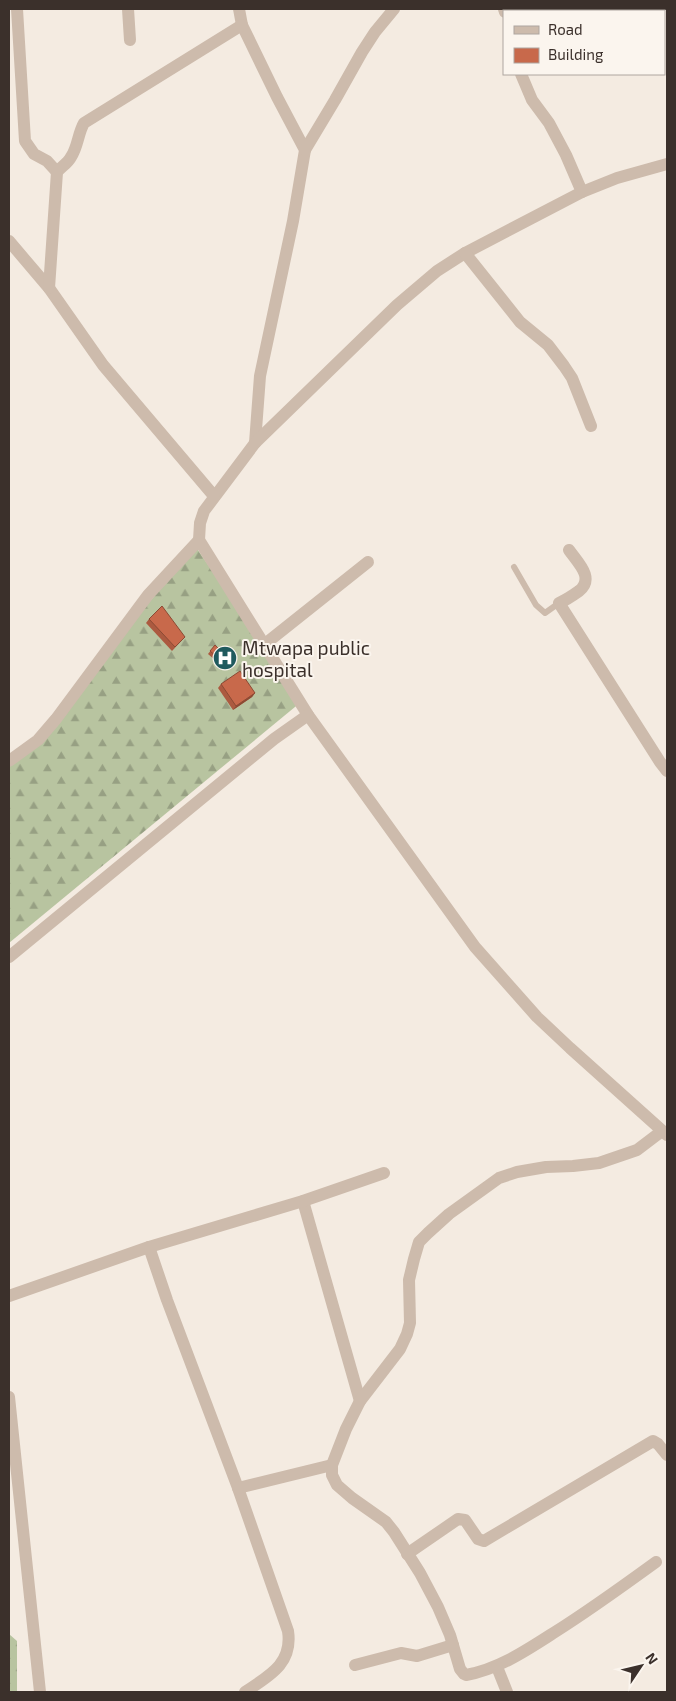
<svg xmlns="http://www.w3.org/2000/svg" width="676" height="1701" viewBox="0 0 676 1701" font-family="'Exo 2',sans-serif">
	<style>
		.forest { fill: url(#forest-firs) }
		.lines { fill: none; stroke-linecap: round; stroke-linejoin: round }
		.service { stroke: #cdbbac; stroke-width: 6 }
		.minor { stroke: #cdbbac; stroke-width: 12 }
		.wall { fill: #ac5a40 }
		.shaded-wall { fill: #8c4a34 }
		.building { fill: #c8694b; stroke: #8c4a34 }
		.labels { text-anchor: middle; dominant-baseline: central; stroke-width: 4; stroke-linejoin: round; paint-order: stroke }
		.poi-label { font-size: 19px; fill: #3b302b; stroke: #fbf5ee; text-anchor: start }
	</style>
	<defs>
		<pattern id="forest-firs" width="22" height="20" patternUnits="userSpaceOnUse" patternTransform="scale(1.25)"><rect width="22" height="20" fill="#b8c4a0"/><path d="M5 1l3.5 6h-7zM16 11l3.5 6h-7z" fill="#97a083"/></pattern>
	</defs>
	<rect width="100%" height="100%" fill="#f4ebe1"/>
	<g class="forest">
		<polygon points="196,547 301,702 9,943 9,767"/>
		<polygon points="9,1634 17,1641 17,1692 9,1692"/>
	</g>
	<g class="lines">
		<polyline class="service" points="514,567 536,605 545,613 559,603"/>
		<g class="minor">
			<polyline points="17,9 25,141 34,154 47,161 57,172"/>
			<polyline points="128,9 130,40"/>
			<polyline points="239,9 242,25 277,97 305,150 293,221 260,376 255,443"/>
			<polyline points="504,9 505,12"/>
			<polyline points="521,74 532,100 549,123 566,155 582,192"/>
			<polyline points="305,150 335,100 362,52 375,32 394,9"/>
			<polyline points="667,164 617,178 582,192 465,253 437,271 397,305 255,443 204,511 200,523 199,540 308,715 475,947 537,1017 570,1048 667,1135"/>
			<polyline points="9,241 49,288 103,365 214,496"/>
			<polyline points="465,253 520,322 548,345 564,366 572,378 591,426"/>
			<path d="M49,288L57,172C61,167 68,163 71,157C78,147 78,133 84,123L242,25"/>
			<path d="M569,550C578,563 595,578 579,591C572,596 566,600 559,603L660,762L667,771"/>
			<polyline points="265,644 368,562"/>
			<polyline points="9,761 38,740 56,719 148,595 199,540"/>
			<polyline points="9,957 274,739 308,715"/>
			<polyline points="303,1201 360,1401"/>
			<path d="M149,1247L167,1300L238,1488L288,1631C293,1664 269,1676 245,1692"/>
			<polyline points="9,1296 149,1247 303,1201 384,1173"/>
			<polyline points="9,1397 40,1692"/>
			<polyline points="238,1488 332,1465"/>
			<polyline points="407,1554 458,1519 465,1520 478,1539 484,1541 653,1441 658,1444 667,1455"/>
			<path d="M656,1562C623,1586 590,1610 555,1632C527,1650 499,1669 466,1675L464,1674L460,1669L450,1635L438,1607L420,1573L394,1532L386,1522L352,1498L337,1485L332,1475V1465L346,1429L360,1401L400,1349L407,1334L410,1323L409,1280L414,1259L419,1242L428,1233L449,1214L499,1178L517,1172L546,1167L573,1166L599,1163L637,1150L662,1131"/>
			<polyline points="355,1665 401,1653 417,1656 453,1645"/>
			<polyline points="497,1667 507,1692"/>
		</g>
	</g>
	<g class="wall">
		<polygon points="149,619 185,637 172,651 146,623"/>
		<polygon points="215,645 222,652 215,660 208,654"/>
		<polygon points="221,684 255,693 252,697 233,710 218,688"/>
	</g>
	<polygon class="shaded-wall" points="255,693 252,697 233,710 236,706"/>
	<g class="building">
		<polygon points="162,606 185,637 175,647 149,619"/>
		<polygon points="215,645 222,652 217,657 210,651"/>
		<polygon points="240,671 255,693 236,706 221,684"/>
	</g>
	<defs>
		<g id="hospital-disc" transform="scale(1.25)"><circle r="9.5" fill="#1f5a5e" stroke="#fbf5ee"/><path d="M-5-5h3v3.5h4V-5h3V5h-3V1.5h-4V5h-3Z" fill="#fff"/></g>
	</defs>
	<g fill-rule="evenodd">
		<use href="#hospital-disc" x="225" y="658"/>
	</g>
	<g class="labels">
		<g class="poi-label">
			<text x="242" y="647">Mtwapa public<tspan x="242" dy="22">hospital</tspan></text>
		</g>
	</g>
	<rect width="676" height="1701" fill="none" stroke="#3b302b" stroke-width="20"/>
	<rect x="503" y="10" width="162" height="65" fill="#fbf5ee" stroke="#aea6a0"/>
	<rect x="514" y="26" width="25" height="8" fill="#cdbbac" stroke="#aea6a0"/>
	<text x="548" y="35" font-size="15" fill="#3b302b">Road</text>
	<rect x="514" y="48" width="25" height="15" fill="#c8694b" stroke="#aea6a0"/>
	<text x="548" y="60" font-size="15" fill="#3b302b">Building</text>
	<g transform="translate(641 1666) rotate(55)" stroke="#fbf5ee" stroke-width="4" paint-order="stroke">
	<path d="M0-4L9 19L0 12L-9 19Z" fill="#3b302b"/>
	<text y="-8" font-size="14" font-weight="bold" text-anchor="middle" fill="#3b302b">N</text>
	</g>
</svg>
